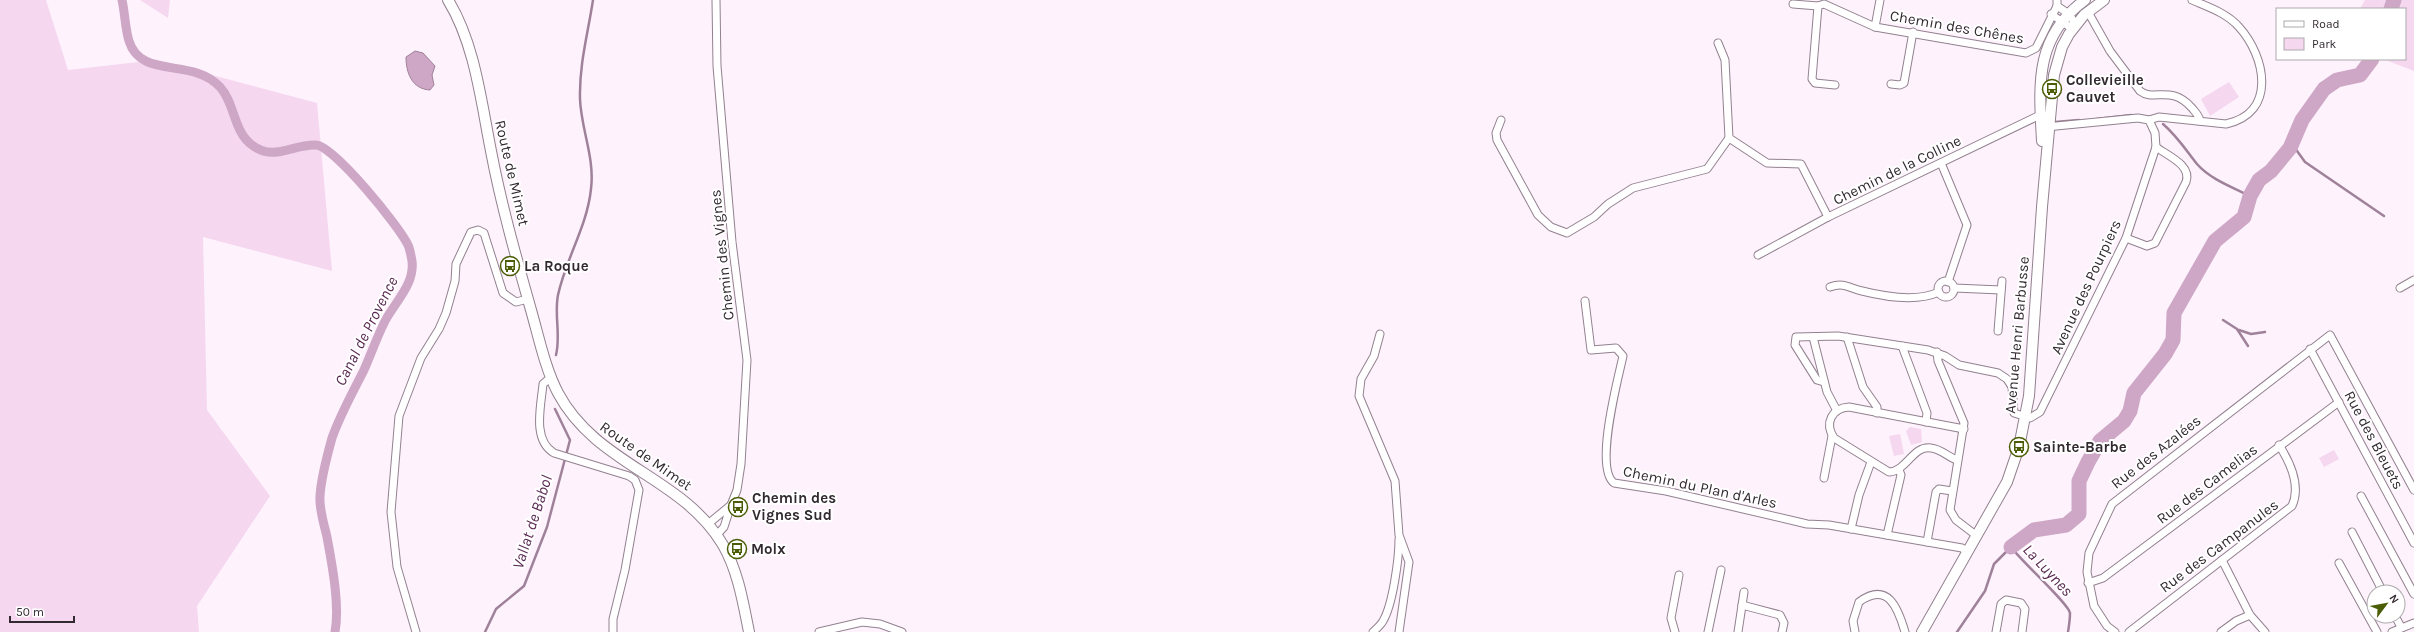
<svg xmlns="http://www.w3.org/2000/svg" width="2414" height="632" viewBox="0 0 2414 632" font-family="Karla,sans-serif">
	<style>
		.green { fill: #f5d7ef }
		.water { fill: #cea7c7; stroke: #9f829a }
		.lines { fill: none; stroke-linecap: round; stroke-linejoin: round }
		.stream { stroke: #9f829a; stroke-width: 2.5 }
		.canal { stroke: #cea7c7; stroke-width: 9 }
		.river { stroke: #cea7c7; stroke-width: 15 }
		.street-casing { stroke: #93818f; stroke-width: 9 }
		.secondary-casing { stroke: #93818f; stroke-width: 12 }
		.street { stroke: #fff; stroke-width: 7 }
		.secondary { stroke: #fff; stroke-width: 10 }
		.labels { text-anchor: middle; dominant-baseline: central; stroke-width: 4; stroke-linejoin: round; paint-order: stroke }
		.street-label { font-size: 15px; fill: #322a30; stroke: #fff }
		.poi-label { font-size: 15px; font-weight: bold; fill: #322a30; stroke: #fff; text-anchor: start }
		.water-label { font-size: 16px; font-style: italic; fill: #592852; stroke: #fff }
	</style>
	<rect width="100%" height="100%" fill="#fef2fc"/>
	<g class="green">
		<polygon points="0,0 46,0 68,70 156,60 317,103 332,271 203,237 207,410 270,496 197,606 199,632 0,632"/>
		<polygon points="140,0 170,0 168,18"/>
		<polygon points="2365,0 2414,0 2414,71 2383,59 2405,59 2405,9 2360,9"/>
		<polygon points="2229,82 2239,97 2210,116 2201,99"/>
		<polygon points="1910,427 1921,429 1922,442 1911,445 1906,431"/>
		<polygon points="1900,434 1904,454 1894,456 1889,436"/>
		<polygon points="2334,450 2339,459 2324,467 2319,458"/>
	</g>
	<path class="water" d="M415,51L423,53L435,66L432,75L434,85L430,90C412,89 406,73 406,57Z"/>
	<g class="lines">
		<g class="stream">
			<polyline points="2097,119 2131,115"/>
			<polyline points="2055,122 2079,120"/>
			<path d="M2163,124C2177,136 2186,150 2197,164C2210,179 2232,187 2250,196"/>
			<polyline points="2292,144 2305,162 2384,216"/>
			<polyline points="2223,320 2237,329 2248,346"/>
			<polyline points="2239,330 2251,334 2265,332"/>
			<path d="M556,355C561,335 554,315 558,295C566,258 587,227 591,189C595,158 581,129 580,99C579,65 588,33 593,0"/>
			<polyline points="485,632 496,609 524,586 547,527 570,440 555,409"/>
			<path d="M1957,632L1985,591L1994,564L2011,547C2020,560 2069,604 2070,613C2070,619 2069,626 2068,632"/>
		</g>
		<path class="canal" d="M122,0C125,13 125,28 129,41C141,80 193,57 220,87C235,103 233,131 252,145C274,162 292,144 316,145C334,146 399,226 408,245C410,249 411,256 412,261C415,284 395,302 385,321C377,337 371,354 364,370C353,392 340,415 332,438C327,456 321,478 320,496C319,509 324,524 327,537C332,564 340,605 335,632"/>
		<g class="river">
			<polyline points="2391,9 2394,0"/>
			<polyline points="2011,547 2034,530 2066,525 2079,514 2079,481 2088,462 2100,441 2124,421 2130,411 2134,393 2165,354 2173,340 2174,313 2215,241 2244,217 2250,196 2259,180 2271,171 2290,148 2302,120 2324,89 2337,80 2360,75 2372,59"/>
		</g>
		<g class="street-casing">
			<g id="street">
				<polyline points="716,0 717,66 732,242 747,360 741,464 737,490 731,505"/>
				<polyline points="1793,4 1818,6"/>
				<path d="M2088,12L2110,51L2140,91C2154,102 2171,84 2192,108C2195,112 2199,115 2200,121"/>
				<polyline points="2051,14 2068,26 2076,25 2069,14 2057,6"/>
				<polyline points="1875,27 1880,0"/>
				<polyline points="1718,43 1725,60 1729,138 1767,163 1801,164 1828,217"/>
				<polyline points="1891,84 1900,85 1904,83 1913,32"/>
				<polyline points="1835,85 1815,83 1812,79 1818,6 1824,4 1875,27 2026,53 2036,48 2057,6 2057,0"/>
				<polyline points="1501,120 1496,133 1497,140 1538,215 1551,227 1567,233 1594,217 1608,204 1633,188 1707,169 1729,138"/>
				<path d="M2149,120L2159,117L2226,124C2277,113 2266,57 2239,27C2227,13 2208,7 2192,0"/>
				<polyline points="1941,163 1967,225 1948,282"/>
				<path d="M2126,238L2147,246L2155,243L2186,182C2192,165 2168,156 2156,147"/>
				<polyline points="1758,255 1828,217 2038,116 2044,115"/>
				<circle cx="1946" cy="289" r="8"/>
				<path d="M1830,287C1844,282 1849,288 1862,291C1886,297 1917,302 1939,292"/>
				<polyline points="1954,288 2001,290"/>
				<polyline points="2400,288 2414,280"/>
				<path d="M1585,301L1591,350L1616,348L1623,356C1618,379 1594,468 1614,483L1666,491L1807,524L1829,525L1962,548L1968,552"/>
				<polyline points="1998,331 2002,281"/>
				<polyline points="1380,334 1374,356 1361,379 1359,396 1395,481 1399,535 1409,562 1399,632"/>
				<polyline points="1813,337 1827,392 1837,411"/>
				<polyline points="1847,337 1863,387 1877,407 1877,413"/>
				<polyline points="1902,346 1927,413 1926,422"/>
				<polyline points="2310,349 2414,543"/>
				<polyline points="1937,352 1938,361 1964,423 1950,510 1956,520 1977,536"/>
				<path d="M550,378L543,384C541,406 532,440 554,453L629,476L635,480L639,490L625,570L613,619V632"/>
				<polyline points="1824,382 1817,380 1795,345 1796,337 1838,336 1928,350 1945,356 1959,365 1998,373 2007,379 2012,387 2014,413 2030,418 2040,412 2126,238 2156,147 2155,133 2149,120 2138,118 2046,127"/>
				<path d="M1957,460C1948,457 1941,449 1931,448C1913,445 1907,471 1889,472L1834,438C1824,423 1832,408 1849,407L1964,429"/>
				<polyline points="1824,478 1832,436"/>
				<polyline points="2361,496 2414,594"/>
				<polyline points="708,524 731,505 724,527 716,536"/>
				<polyline points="1851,529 1859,495 1871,462"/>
				<polyline points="2352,532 2383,592"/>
				<polyline points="1887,535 1901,475 1899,470"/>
				<polyline points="1927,542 1936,492 1939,489 1952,491"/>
				<polyline points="2222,560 2250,615 2265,632"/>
				<polyline points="2339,563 2377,632"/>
				<polyline points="2088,583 2103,578 2339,402"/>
				<polyline points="1742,605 1780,615 1784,623 1782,632"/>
				<polyline points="2395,616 2401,627"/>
				<polyline points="416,632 397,567 391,512 399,416 421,358 439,329 446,313 455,281 456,264 471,232 478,230 484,233 503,293 516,302 528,299"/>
				<polyline points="819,632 862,622 880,624 902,632"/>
				<path d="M1373,632C1376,629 1381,625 1383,621C1393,604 1399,558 1399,539"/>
				<polyline points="1675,632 1671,618 1679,575"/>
				<polyline points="1708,632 1721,570"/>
				<polyline points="1738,632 1744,592"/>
				<path d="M1855,632L1853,621L1859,602C1888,581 1898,608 1905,632"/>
				<polyline points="1996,632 2001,604 2006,600 2021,603 2025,609 2022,632"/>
				<polyline points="2115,632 2107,626 2094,606 2087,572 2089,553 2112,504 2330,335 2414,490"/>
				<path d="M2129,632L2292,506C2301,486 2290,462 2279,445"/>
				<polyline points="2221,632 2236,621 2250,615"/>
				<polyline points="2392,632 2414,623"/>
			</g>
		</g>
		<g class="secondary-casing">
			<g id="secondary">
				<path d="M448,0C475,44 481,101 491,151C501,204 516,257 531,310C539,338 545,368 558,393C597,466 682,476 723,545C738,571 743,602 749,632"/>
				<path d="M2042,141C2039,85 2034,37 2085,0"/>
				<polyline points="1922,632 2007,482 2019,447 2029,396 2042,207 2054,75 2062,47 2069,34 2084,15 2104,0"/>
			</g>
		</g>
		<use href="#street" class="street"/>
		<use href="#secondary" class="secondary"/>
	</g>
	<defs>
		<g id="bus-ring" transform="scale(1)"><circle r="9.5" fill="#fff" stroke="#4b5e05" stroke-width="1.5"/><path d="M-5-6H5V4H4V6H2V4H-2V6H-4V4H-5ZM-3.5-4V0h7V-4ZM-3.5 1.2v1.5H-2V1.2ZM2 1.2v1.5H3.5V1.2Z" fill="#4b5e05"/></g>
	</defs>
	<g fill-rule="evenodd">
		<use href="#bus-ring" x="2052" y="89"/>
		<use href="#bus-ring" x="510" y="266"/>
		<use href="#bus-ring" x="2019" y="447"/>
		<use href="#bus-ring" x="738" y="507"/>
		<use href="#bus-ring" x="737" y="549"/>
	</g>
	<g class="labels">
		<g class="street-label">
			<text transform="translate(1957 27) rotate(10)">Chemin des Chênes</text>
			<text transform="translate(1897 170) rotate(-26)">Chemin de la Colline</text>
			<text transform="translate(512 173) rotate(77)">Route de Mimet</text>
			<text transform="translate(722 255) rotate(-96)">Chemin des Vignes</text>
			<text transform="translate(2086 287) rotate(-65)">Avenue des Pourpiers</text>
			<text transform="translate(2017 335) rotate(-85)">Avenue Henri Barbusse</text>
			<text transform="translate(2374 440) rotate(62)">Rue des Bleuets</text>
			<text transform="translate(2156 452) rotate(-38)">Rue des Azalées</text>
			<text transform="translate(646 456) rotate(35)">Route de Mimet</text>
			<text transform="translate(2207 484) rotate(-37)">Rue des Camelias</text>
			<text transform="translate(1700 487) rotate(12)">Chemin du Plan d'Arles</text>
			<text transform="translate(2219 546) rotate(-37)">Rue des Campanules</text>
		</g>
		<g class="poi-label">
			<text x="2066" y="80">Collevieille<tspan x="2066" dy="17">Cauvet</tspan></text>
			<text x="524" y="266">La Roque</text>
			<text x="2033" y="447">Sainte-Barbe</text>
			<text x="752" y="498">Chemin des<tspan x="752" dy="17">Vignes Sud</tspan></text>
			<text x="751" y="549">Molx</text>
		</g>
		<g class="water-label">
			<text transform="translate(366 331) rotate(-63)">Canal de Provence</text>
			<text transform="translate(532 522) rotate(-72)">Vallat de Babol</text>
			<text transform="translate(2048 570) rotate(47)">La Luynes</text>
		</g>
	</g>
	<rect x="2276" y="8" width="130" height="52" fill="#ffffff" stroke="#adaaac"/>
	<rect x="2284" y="21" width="20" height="6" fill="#ffffff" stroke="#adaaac"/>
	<text x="2312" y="28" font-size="12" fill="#322a30">Road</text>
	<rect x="2284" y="38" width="20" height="12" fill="#f5d7ef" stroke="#adaaac"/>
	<text x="2312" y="48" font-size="12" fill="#322a30">Park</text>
	<g transform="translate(2386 604) rotate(58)"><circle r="19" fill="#ffffff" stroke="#adaaac"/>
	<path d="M0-3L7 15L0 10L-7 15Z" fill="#4b5e05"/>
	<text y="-6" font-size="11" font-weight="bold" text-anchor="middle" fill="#322a30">N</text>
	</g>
	<path d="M10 616v6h64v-6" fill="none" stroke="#322a30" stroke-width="2"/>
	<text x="16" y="616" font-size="12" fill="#322a30" stroke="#ffffff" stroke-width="3" paint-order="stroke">50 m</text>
</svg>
